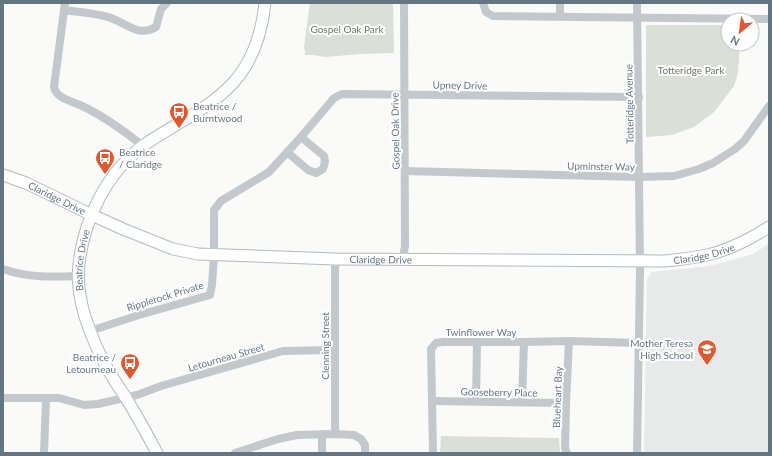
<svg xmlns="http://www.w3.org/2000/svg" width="772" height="456" viewBox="0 0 772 456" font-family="Lato,sans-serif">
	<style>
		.built { fill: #e8e9e9 }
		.green { fill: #dadfd7 }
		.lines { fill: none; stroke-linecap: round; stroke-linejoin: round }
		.secondary-casing { stroke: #b3babf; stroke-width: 13 }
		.street { stroke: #c3c8cc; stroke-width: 8 }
		.secondary { stroke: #fff; stroke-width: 11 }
		.labels { text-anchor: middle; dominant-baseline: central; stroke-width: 4; stroke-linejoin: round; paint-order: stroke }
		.park-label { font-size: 10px; fill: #687a64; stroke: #fff }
		.street-label { font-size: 10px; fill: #657683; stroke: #fff }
		.poi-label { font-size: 10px; fill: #657683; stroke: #fff; text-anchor: start }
	</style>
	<rect width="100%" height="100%" fill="#fafaf8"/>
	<polygon class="built" points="769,243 769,453 644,453 647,279 652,272 709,266 754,254"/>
	<g class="green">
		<polygon points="310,3 393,3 394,53 361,54 325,57 313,55 305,55 305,51 304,47"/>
		<polygon points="646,25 728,25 728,44 740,44 738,73 734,86 714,112 694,127 672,135 646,137"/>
		<polygon points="441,436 559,438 560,453 440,453"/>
	</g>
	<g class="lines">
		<g class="secondary-casing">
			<g id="secondary">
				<path id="s1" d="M3,175L26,183L92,215L123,229L173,249L198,254L335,259L664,261C678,260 693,258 707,255C729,250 750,239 769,227"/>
				<path id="s2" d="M157,453C147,434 137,416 126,398C122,391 117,385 113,378C101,359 92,338 85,317C80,300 77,281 79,264C84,219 107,172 144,145C173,125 209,109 233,83C253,61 262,32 265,3"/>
			</g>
		</g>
		<g class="street">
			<path d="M65,3L54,87C56,98 71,101 80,105C104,116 123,130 143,146"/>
			<polyline points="404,3 405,246 404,251 405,259"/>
			<polyline points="483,3 486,12 493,16 769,19"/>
			<path d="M64,10C77,12 91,13 104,16C123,19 136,39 156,27L161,9L167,3"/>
			<polyline points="560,16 560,3"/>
			<polyline points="287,152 308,170 316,173 323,169 325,162 324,156 301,137"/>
			<polyline points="405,171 640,177 674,176 699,169 713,163 735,149 744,141 769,106"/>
			<path d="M3,269C28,278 53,277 78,276"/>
			<polyline points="90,331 139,315 210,295 212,285 214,255 214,210 221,201 269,172 301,137 334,98 342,94 639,97"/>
			<polyline points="3,398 59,398 84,405 98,404 137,395 161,386 283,351 335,350"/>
			<polyline points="432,401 566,403"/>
			<polyline points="476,401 477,342"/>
			<polyline points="522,402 524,342"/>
			<polyline points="322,434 322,453"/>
			<polyline points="335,434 335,259"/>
			<polyline points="44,453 46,398"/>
			<polyline points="235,453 278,439 297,435 335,434 354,435 361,439 365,445 365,453"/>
			<polyline points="433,453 431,349 436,343 443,342 524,342 569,341 639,343"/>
			<polyline points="567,453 565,448 566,403 569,341"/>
			<polyline points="637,453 640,270 637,3"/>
		</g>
		<use href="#secondary" class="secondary"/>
	</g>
	<defs>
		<g id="bus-pin" transform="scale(1)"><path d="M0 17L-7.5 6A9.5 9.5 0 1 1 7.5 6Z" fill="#e4572e" stroke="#fff"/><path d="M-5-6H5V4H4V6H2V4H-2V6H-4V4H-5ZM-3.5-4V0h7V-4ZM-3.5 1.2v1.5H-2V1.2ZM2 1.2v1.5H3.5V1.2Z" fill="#fff"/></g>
		<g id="school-pin" transform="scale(1)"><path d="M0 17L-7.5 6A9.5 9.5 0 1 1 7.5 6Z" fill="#e4572e" stroke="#fff"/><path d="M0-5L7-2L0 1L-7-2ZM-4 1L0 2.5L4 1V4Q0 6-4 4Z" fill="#fff"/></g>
	</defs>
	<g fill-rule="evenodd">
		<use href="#bus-pin" x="179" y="112"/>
		<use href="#bus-pin" x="105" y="158"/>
		<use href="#school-pin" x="707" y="349"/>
		<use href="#bus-pin" x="130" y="363"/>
	</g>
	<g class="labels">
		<g class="park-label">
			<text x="347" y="29">Gospel Oak Park</text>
			<text x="691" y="70">Totteridge Park</text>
		</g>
		<g class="street-label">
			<text transform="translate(460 85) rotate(1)">Upney Drive</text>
			<text transform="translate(629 104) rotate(-91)">Totteridge Avenue</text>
			<text transform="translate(395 131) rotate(-91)">Gospel Oak Drive</text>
			<text transform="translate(601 166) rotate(1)">Upminster Way</text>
			<text stroke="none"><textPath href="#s1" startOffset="59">Claridge Drive</textPath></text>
			<text stroke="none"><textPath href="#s1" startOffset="718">Claridge Drive</textPath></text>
			<text stroke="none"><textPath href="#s1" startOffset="394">Claridge Drive</textPath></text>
			<text stroke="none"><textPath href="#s2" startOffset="212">Beatrice Drive</textPath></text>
			<text transform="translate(165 296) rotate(-17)">Ripplerock Private</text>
			<text x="481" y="332">Twinflower Way</text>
			<text transform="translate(325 346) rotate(-90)">Clenning Street</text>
			<text transform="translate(226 357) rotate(-16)">Letourneau Street</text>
			<text transform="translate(499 392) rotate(1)">Gooseberry Place</text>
			<text transform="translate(557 397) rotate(-88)">Blueheart Bay</text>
		</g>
		<g class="poi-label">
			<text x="193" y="106">Beatrice /<tspan x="193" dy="12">Burntwood</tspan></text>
			<text x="119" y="152">Beatrice<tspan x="119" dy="12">/ Claridge</tspan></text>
			<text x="693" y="343" text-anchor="end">Mother Teresa<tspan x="693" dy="12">High School</tspan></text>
			<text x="116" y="357" text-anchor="end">Beatrice /<tspan x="116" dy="12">Letourneau</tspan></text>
		</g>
	</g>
	<rect width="772" height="456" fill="none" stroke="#657683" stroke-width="8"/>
	<g transform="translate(740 32) rotate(209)"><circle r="19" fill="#ffffff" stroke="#c1c8cd"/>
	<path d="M0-3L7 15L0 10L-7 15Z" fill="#e4572e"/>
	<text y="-6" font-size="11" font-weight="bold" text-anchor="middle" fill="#657683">N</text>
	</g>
</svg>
